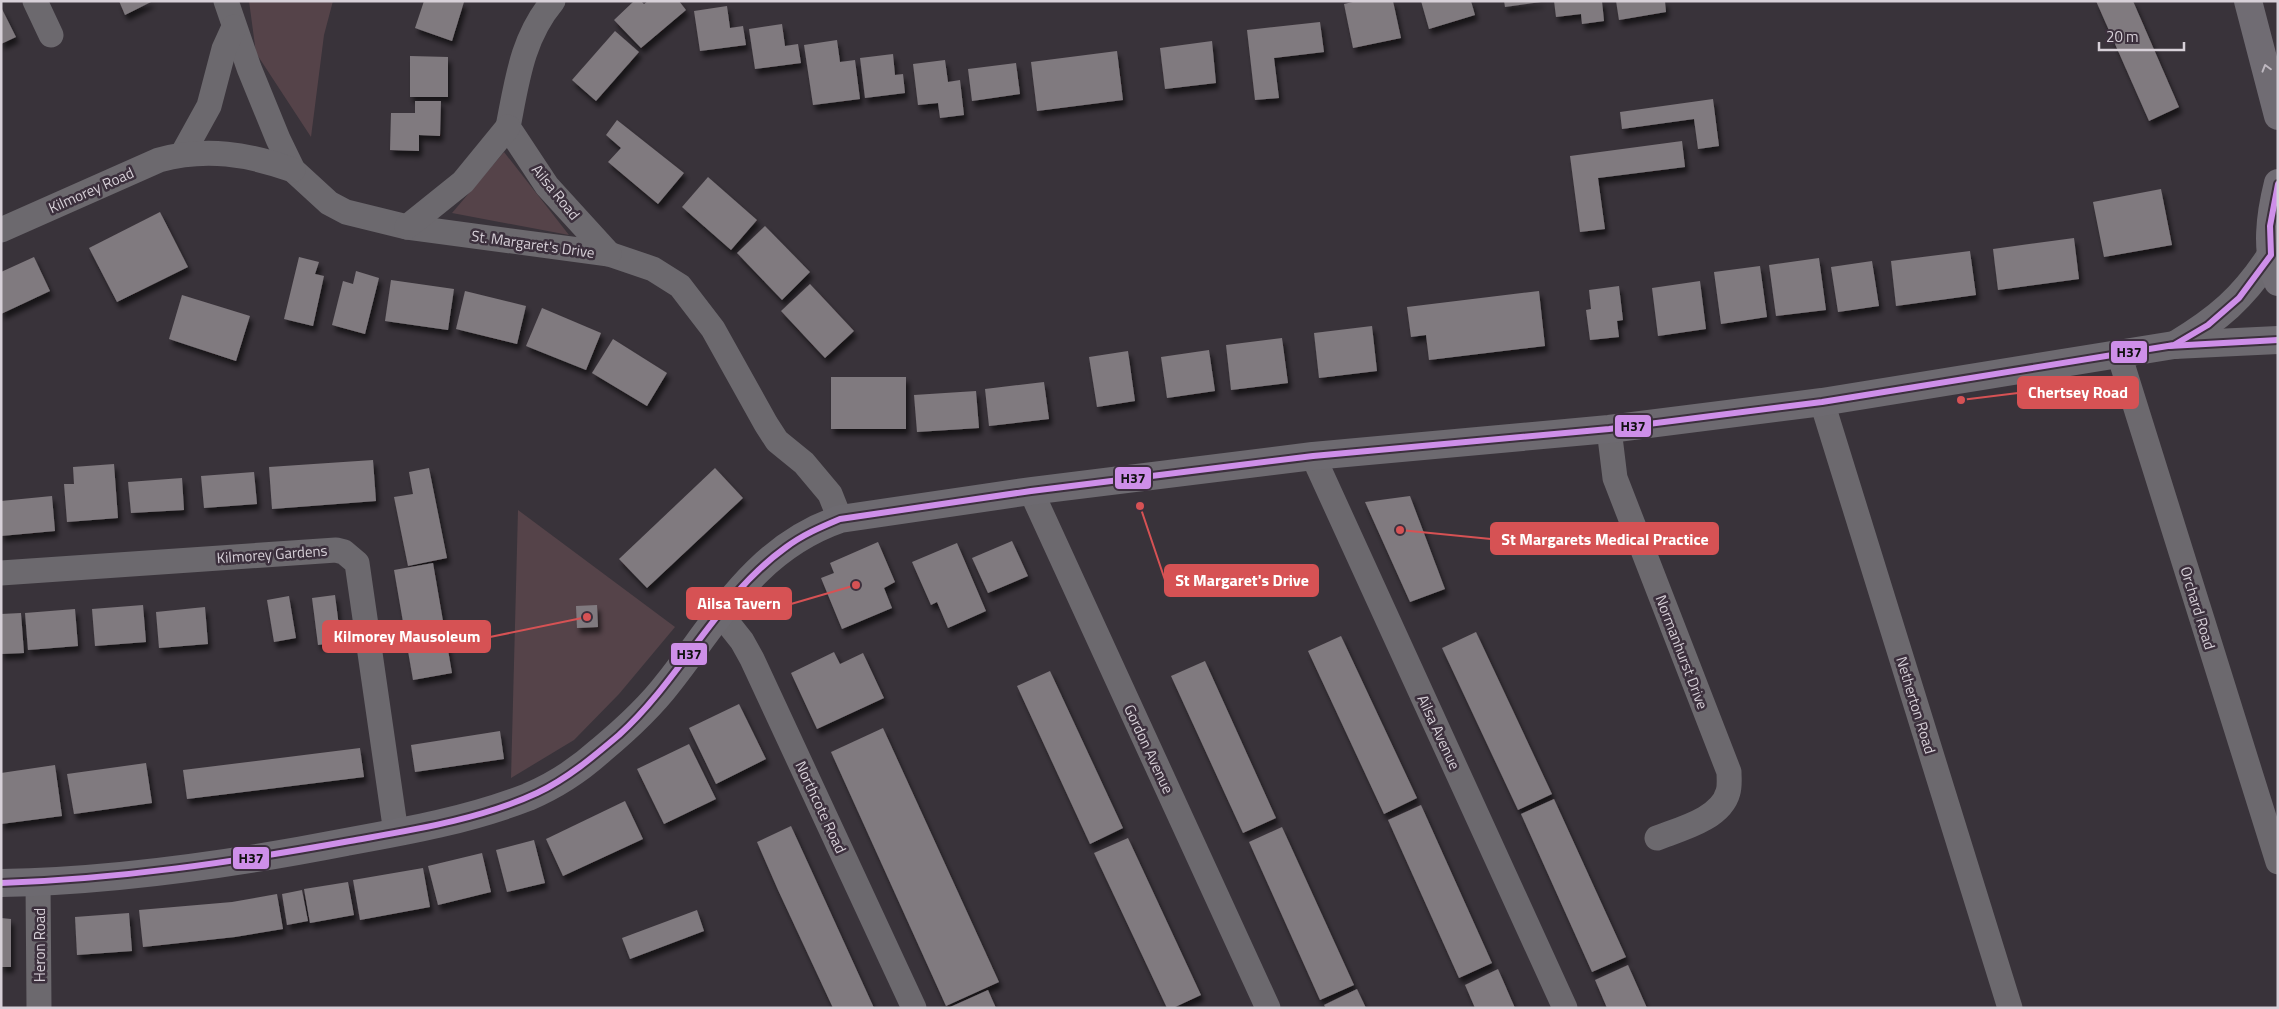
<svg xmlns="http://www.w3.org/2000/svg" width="2279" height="1009" viewBox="0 0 2279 1009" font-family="'Titillium Web',sans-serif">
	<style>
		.green { fill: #554349 }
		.building { fill: #807a7f; filter: url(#shadow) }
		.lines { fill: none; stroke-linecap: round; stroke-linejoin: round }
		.minor { stroke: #6c696e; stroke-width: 25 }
		.primary { stroke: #6d6a70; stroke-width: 28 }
		.trunk { stroke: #706c73; stroke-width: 28 }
		.bus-1-casing { stroke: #3c303d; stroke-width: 10 }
		.bus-1 { stroke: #ce8fe9; stroke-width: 6 }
		.oneway { stroke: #bdb7bf }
		.labels { text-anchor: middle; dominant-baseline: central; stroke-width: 5; stroke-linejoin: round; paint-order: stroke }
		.street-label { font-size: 15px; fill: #d7d0d8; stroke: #3c303d }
		.leader { fill: none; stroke: #d65254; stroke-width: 2 }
		.callout-dot { fill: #d65254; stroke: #3c303d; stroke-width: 2 }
		.callout { fill: #d65254; stroke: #d65254; stroke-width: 2 }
		.callout-label { font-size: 16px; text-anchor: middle; font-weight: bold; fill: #fff }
		.line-badge { stroke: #3c303d; stroke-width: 2 }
		.pale-badge-label { font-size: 14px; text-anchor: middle; font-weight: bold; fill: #111 }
	</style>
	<defs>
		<filter id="shadow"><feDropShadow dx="3" dy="5.5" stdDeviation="2.5" flood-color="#0009"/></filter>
	</defs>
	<rect width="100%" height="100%" fill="#39333a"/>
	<g class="green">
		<polygon points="249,1 333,1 324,35 311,137 256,53"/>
		<polygon points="504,152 569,235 452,213"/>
		<polygon points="518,510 675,627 619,694 574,740 511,778"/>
	</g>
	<g class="building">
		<polygon points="119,1 153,1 125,15"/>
		<polygon points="424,1 464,2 452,41 415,28"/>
		<polygon points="634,1 641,1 644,4 648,1 679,1 686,10 641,48 614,20"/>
		<polygon points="1357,1 1393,1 1401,38 1353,48 1344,4"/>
		<polygon points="1421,1 1471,1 1475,15 1429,29"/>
		<polygon points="1504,1 1541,1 1541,2 1505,7"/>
		<polygon points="1554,1 1602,1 1604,21 1582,24 1581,14 1556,17"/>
		<polygon points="1616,1 1665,1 1666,12 1619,20"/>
		<polygon points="2096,1 2133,1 2179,107 2149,121"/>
		<polygon points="727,6 730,28 743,26 746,45 700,51 694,11"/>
		<polygon points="1,7 16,37 1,44"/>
		<polygon points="1320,22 1324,52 1274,58 1279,98 1255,100 1247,30"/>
		<polygon points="782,24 785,46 798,44 801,63 755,69 749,29"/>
		<polygon points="615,31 639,52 596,101 572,80"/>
		<polygon points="837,40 840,62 855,60 860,99 813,105 804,45"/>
		<polygon points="1212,41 1216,83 1165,89 1160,48"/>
		<polygon points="1117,51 1123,100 1037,111 1031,62"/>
		<polygon points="893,54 895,75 903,74 905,93 865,98 860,58"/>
		<polygon points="410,56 448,57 448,97 410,97"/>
		<polygon points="945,60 948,82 960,80 964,115 940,118 938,103 918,105 913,64"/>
		<polygon points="1016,63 1020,94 972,101 968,69"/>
		<polygon points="1713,99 1719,146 1698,149 1694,119 1622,129 1620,112"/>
		<polygon points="415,101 441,101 440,136 419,135 419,151 390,150 391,113 415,113"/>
		<polygon points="617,120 684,173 658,204 608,162 621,148 606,135"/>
		<polygon points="1682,141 1685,167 1598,178 1605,229 1580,232 1570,156"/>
		<polygon points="708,177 757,220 731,250 682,207"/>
		<polygon points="2161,189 2172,245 2104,257 2093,202"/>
		<polygon points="160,212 188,267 117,302 89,248"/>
		<polygon points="765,226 810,272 782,300 737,253"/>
		<polygon points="2074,238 2079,279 1998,290 1993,249"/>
		<polygon points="1970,251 1976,295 1896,306 1891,261"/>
		<polygon points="34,257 50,291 1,314 1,272"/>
		<polygon points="299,257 319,262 315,274 324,276 313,326 284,319"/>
		<polygon points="1819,258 1826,310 1776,316 1769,265"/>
		<polygon points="1872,261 1879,306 1838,312 1831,267"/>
		<polygon points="1760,266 1767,317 1721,324 1714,272"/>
		<polygon points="356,271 379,278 365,334 332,325 343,281 353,284"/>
		<polygon points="391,280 454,289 448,330 385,321"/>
		<polygon points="1700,281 1706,329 1658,336 1652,288"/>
		<polygon points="810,284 854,331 825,358 781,311"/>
		<polygon points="1619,286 1623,320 1617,321 1619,337 1590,340 1586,310 1591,309 1589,290"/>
		<polygon points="465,291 526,306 517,344 456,329"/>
		<polygon points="1539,291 1545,346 1429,360 1426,335 1411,337 1407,307"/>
		<polygon points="182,295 250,316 236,361 169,339"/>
		<polygon points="542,308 601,333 586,370 526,346"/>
		<polygon points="1372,326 1377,371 1319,378 1314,333"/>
		<polygon points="1282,338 1288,383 1231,390 1226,345"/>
		<polygon points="613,339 667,373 647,406 592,373"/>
		<polygon points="1209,350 1215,391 1167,398 1161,357"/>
		<polygon points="1128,351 1135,401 1097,407 1089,357"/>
		<rect x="831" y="377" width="75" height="52"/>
		<polygon points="1044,382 1049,419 989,426 985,389"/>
		<polygon points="976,391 979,428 917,432 914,395"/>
		<polygon points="373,460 376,501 272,509 269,467"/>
		<polygon points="114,464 118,518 67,522 64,484 74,484 73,467"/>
		<polygon points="429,468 447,558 408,566 394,497 413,494 409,472"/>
		<polygon points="715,468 743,498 647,588 619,559"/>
		<polygon points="254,472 257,504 204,508 201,476"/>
		<polygon points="182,478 184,510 131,513 128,482"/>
		<polygon points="52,496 55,531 1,536 1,501"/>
		<polygon points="1410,496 1445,589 1410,602 1365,502"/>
		<polygon points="1012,541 1028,576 988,593 972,558"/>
		<polygon points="878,542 895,582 884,588 892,608 842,629 821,578 834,573 830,563"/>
		<polygon points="957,543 986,611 948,628 937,602 931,605 912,562"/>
		<polygon points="433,563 452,673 413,680 394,570"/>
		<polygon points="335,595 341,642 318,645 312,598"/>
		<polygon points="289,596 296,638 274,642 267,600"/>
		<polygon points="143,605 146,642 95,646 92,609"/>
		<polygon points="597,605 598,627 577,628 576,606"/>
		<polygon points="205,607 208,644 159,648 156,612"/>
		<polygon points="75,609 78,646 28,650 25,613"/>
		<polygon points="21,613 24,653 1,654 1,614"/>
		<polygon points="1476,632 1552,794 1518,810 1442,648"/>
		<polygon points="1341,636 1417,798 1384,814 1308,651"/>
		<polygon points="834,652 840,664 863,653 884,698 817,729 791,673"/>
		<polygon points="1205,661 1276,818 1243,833 1171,676"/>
		<polygon points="1050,671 1123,828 1090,844 1017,686"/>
		<polygon points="739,704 766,759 716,784 689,728"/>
		<polygon points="883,728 999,982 946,1006 831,752"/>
		<polygon points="500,731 504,759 415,772 411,745"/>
		<polygon points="689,744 716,799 664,824 637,769"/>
		<polygon points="360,748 364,777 187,799 183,770"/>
		<polygon points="146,763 152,803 74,814 67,774"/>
		<polygon points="55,765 62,816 1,824 1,773"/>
		<polygon points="1554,799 1626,957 1592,972 1521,814"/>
		<polygon points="625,801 643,839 563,876 546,839"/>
		<polygon points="1421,805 1492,963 1459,978 1388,820"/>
		<polygon points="791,826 813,874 874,1008 833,1008 778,890 757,842"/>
		<polygon points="1282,827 1354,985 1320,1000 1249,842"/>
		<polygon points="1128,838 1201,995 1173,1008 1167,1008 1094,853"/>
		<polygon points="534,840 545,883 507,892 496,850"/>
		<polygon points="482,853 491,892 438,905 428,866"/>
		<polygon points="423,868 430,907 360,920 353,880"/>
		<polygon points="348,882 354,915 310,923 304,889"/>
		<polygon points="302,890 308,921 287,925 282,894"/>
		<polygon points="277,894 283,929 235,937 143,947 139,910 232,902"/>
		<polygon points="697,910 704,931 630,959 622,938"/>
		<polygon points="129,913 132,951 77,955 75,917"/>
		<polygon points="1,918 11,919 11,967 1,967"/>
		<polygon points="1628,965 1647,1008 1607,1008 1595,980"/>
		<polygon points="1498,969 1515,1008 1475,1008 1465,985"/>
		<polygon points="1357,989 1366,1008 1326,1008 1324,1005"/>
		<polygon points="988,990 996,1008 948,1008"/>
	</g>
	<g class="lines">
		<g class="minor">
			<polyline points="35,1 51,35"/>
			<polyline points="226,1 249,68 278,139 293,170 329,203 346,212 407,227 609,254 653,269 680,286 713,329 766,424 777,441 804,463 830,494 840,519"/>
			<path d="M553,1C522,38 517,81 508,127L547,186L609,254"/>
			<polyline points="183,153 209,106 224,49 234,27"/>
			<polyline points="407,227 463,182 508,127"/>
			<path d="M1,230L159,160C206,147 248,154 293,170"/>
			<polyline points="2119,354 2278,862"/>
			<polyline points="1822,402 2010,1008"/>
			<path d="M1609,429L1615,478L1729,772C1729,778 1730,786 1728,792C1721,819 1680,829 1657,838"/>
			<polyline points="1313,456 1565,1008"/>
			<polyline points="1031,491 1268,1008"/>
			<polyline points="1,573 336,550 344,552 357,563 396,833"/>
			<polyline points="719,612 742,641 752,659 914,1008"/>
			<polyline points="38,882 39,1008"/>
		</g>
		<g class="primary">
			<path d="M2175,345C2218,319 2243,298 2271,255"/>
			<path d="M1,883C116,881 233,864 346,842C407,831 469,820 528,797C554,786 580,769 601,750C625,730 650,707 669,682C720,617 756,548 840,519L1031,491L1313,456L1609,429L1822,402L2174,345L2278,340"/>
		</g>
		<g class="trunk">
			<polyline points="2248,1 2278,116"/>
			<path d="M2278,183C2270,215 2265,251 2278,282"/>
		</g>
		<g class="bus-1-casing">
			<g id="bus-1">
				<polyline points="2169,346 2278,340"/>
				<path d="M1,883C119,879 234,862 350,841C412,830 479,820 537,793C567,779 593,757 619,735C681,679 717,597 785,548C802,535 821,527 840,519L1031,491L1313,456L1609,429L1822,402L2174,345L2208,325L2239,298L2271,255L2270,226L2278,184"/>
			</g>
		</g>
		<use href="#bus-1" class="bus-1"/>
	</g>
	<defs><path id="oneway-chevron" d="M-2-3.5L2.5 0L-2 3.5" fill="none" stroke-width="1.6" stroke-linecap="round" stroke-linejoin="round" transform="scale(1.25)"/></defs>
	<use class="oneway" href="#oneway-chevron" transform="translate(2266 68) rotate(-106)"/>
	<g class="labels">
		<g class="street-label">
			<text transform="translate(91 190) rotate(-24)">Kilmorey Road</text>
			<text transform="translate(556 192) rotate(51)">Ailsa Road</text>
			<text transform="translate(533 244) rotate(8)">St. Margaret's Drive</text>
			<text transform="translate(272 554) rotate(-4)">Kilmorey Gardens</text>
			<text transform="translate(2198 608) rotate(73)">Orchard Road</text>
			<text transform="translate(1682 652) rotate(69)">Normanhurst Drive</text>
			<text transform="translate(1916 705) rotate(73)">Netherton Road</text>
			<text transform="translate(1439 732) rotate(65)">Ailsa Avenue</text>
			<text transform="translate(1149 749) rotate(65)">Gordon Avenue</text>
			<text transform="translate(821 807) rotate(65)">Northcote Road</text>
			<text transform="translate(39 945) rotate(-90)">Heron Road</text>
		</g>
	</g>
	<path class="leader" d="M1961 400L2018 393M1400 530L1491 539M1140 506L1165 580M856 585L791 604M587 617L490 637"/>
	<g class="callout-dot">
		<circle cx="1961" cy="400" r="5"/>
		<circle cx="1400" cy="530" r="5"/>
		<circle cx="1140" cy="506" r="5"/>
		<circle cx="856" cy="585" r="5"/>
		<circle cx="587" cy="617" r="5"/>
	</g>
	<g class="callout">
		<rect x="2018" y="377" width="120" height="31" rx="5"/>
		<rect x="1491" y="523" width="227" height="31" rx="5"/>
		<rect x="1165" y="565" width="153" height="31" rx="5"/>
		<rect x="687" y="588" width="104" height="31" rx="5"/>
		<rect x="323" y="621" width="167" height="31" rx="5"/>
	</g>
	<g class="callout-label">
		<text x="2078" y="398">Chertsey Road</text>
		<text x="1605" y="545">St Margarets Medical Practice</text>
		<text x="1242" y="586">St Margaret's Drive</text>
		<text x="739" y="609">Ailsa Tavern</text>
		<text x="407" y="642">Kilmorey Mausoleum</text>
	</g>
	<g class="line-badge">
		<rect x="2110" y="340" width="38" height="24" rx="5" fill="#ce8fe9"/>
		<rect x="1614" y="414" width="38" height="24" rx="5" fill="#ce8fe9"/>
		<rect x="1114" y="466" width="38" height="24" rx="5" fill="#ce8fe9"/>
		<rect x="670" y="642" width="38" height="24" rx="5" fill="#ce8fe9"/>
		<rect x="232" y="846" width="38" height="24" rx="5" fill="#ce8fe9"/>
	</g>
	<g class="pale-badge-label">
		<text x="2129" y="357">H37</text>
		<text x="1633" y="431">H37</text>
		<text x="1133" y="483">H37</text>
		<text x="689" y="659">H37</text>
		<text x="251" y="863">H37</text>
	</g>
	<rect width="2279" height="1009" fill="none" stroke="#d7d0d8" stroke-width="5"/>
	<path d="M2099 42v8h85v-8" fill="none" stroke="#d7d0d8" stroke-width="2.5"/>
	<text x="2106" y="42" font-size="15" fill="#d7d0d8" stroke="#3c303d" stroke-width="4" paint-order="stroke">20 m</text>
</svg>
